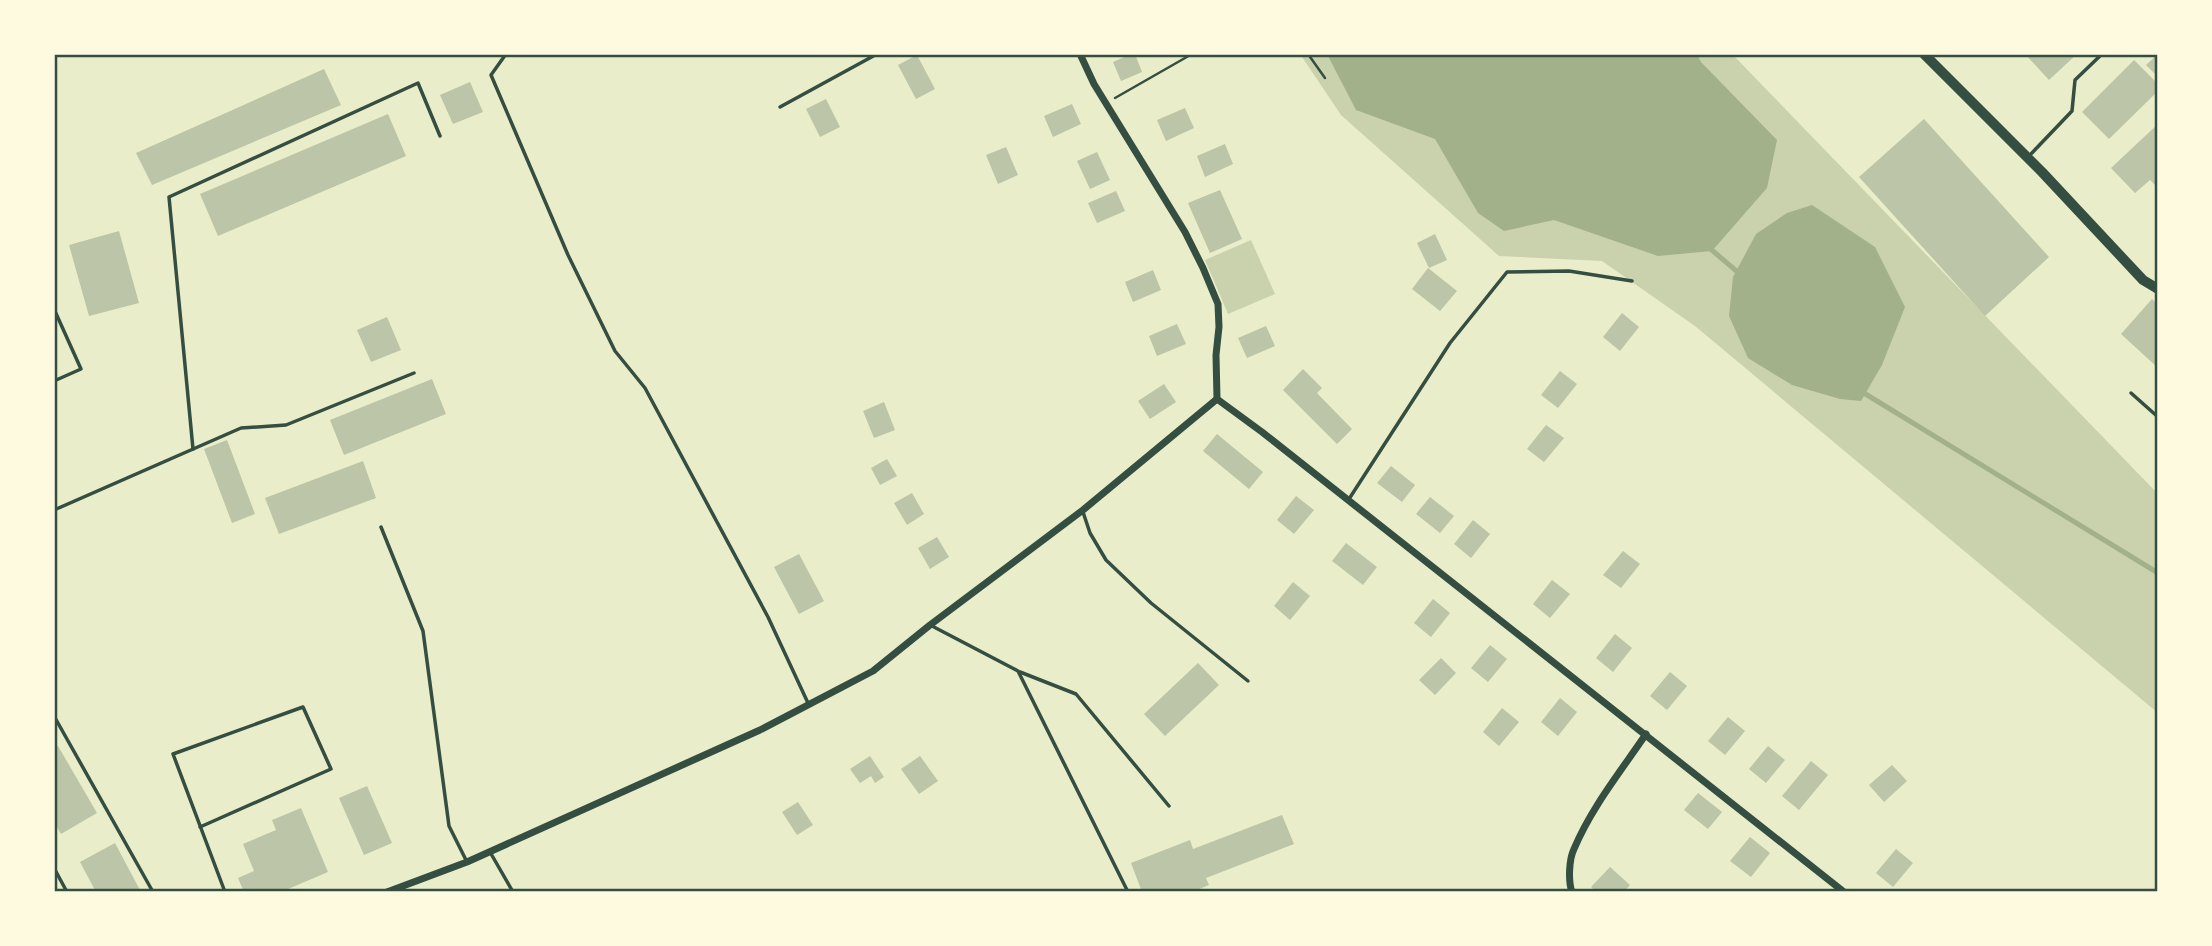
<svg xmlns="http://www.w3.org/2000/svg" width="2212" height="946" viewBox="0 0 2212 946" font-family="Mulish,sans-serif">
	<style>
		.green { fill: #cad2ad }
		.water { fill: #a3b18a }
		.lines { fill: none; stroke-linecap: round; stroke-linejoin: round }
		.stream { stroke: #a3b18a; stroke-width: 5 }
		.building { fill: #bcc5a7 }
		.path { stroke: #344e41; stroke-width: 2.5 }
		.service { stroke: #344e41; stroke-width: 3.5 }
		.minor { stroke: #344e41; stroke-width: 7 }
		.tertiary { stroke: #344e41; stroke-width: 10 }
		.neatline { fill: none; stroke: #344e41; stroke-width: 2.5 }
	</style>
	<rect width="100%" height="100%" fill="#e9edc9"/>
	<g class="green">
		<polygon points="1300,54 1732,54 2158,494 2158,713 1695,326 1602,261 1499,256 1341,115"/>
		<polygon points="1251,240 1275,294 1228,314 1205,260"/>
	</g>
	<g class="water">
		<polygon points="1327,54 1697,54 1701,62 1777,140 1767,188 1712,251 1658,256 1554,220 1504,231 1478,213 1435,139 1356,110"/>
		<polygon points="1812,205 1875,247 1905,307 1882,365 1861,401 1840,399 1792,385 1748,358 1729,316 1733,277 1756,234 1787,213"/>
	</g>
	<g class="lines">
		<g class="stream">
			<polyline points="1707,246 1740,274"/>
			<polyline points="1859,390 2158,573"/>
		</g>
	</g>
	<g class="building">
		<polygon points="1131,54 1135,54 1142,72 1121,81 1113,62"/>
		<polygon points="2025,54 2077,54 2049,80"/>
		<polygon points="2158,54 2158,77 2146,65"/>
		<polygon points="917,55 935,89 916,99 898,65"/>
		<polygon points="2134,60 2158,84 2158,91 2109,139 2082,112"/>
		<polygon points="324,69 341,105 152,185 136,153"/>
		<polygon points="470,82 483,112 453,124 440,95"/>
		<polygon points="826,99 840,127 820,137 806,109"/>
		<polygon points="1072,104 1081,124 1053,137 1044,116"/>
		<polygon points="1185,108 1194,128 1166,141 1157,120"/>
		<polygon points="388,114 406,156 218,236 200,194"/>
		<polygon points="1924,119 2049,257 1985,316 1859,177"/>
		<polygon points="2158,124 2158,188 2150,180 2135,193 2111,168"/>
		<polygon points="1225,144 1233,164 1205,177 1197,156"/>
		<polygon points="1006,147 1018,175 998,184 986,155"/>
		<polygon points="1097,152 1110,180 1090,189 1077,161"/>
		<polygon points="1220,190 1242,239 1210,253 1188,203"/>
		<polygon points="1116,191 1125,211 1097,223 1088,203"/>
		<polygon points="119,231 139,303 89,316 69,245"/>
		<polygon points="1435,234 1447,260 1429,268 1417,243"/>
		<polygon points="1428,268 1457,291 1440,311 1412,289"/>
		<polygon points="1153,270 1161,290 1133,302 1125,282"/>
		<polygon points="2152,299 2158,304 2158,368 2121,334"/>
		<polygon points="1622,313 1639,327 1620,351 1603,337"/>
		<polygon points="387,317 401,350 371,362 357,330"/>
		<polygon points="1177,324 1186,344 1157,356 1149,336"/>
		<polygon points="1266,326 1275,346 1247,358 1238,338"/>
		<polygon points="1303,369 1322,388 1317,393 1352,429 1337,444 1283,390"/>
		<polygon points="1560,371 1577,384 1558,408 1541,395"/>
		<polygon points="432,379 446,414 344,455 330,420"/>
		<polygon points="1164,384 1176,402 1150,419 1138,401"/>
		<polygon points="884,402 895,430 874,438 863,411"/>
		<polygon points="1546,425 1564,438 1544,462 1527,449"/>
		<polygon points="1217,434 1263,472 1249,489 1203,451"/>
		<polygon points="227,440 255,514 232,523 204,449"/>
		<polygon points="887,459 897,476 880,485 871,468"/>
		<polygon points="363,461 376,498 279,534 265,498"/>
		<polygon points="1391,466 1415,485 1402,502 1377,483"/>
		<polygon points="912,493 924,514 907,525 894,503"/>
		<polygon points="1296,496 1314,510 1294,534 1277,520"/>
		<polygon points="1430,497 1454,516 1440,533 1416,514"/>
		<polygon points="1473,520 1490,534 1471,558 1454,544"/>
		<polygon points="937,537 949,557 930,569 918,548"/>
		<polygon points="1346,543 1377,567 1363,585 1332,561"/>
		<polygon points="1623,551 1640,564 1621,588 1603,575"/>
		<polygon points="799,554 824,601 799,614 774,567"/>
		<polygon points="1552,580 1570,594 1550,618 1533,604"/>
		<polygon points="1293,582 1310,596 1290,620 1274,606"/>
		<polygon points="1433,599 1450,613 1431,637 1414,623"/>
		<polygon points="1615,634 1632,648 1613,672 1596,658"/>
		<polygon points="1490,645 1507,659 1488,682 1471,668"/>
		<polygon points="1441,658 1456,673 1435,695 1419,680"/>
		<polygon points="1198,663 1219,685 1165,736 1144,714"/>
		<polygon points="1670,672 1687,686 1667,710 1650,696"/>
		<polygon points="1560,698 1577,712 1558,736 1541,722"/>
		<polygon points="1502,708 1519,722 1499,746 1483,732"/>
		<polygon points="1728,717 1745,731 1725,755 1708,741"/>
		<polygon points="58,746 97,813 61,834 54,822 54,748"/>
		<polygon points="1768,746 1785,760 1766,783 1749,769"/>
		<polygon points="870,756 884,777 875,783 871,776 860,783 850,769"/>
		<polygon points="920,756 938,781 919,794 901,769"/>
		<polygon points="1811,761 1828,775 1799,810 1782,796"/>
		<polygon points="1892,765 1907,781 1884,802 1869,785"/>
		<polygon points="367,786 392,843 364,855 339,798"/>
		<polygon points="1698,793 1722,812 1708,829 1684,810"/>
		<polygon points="798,802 813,825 797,835 782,812"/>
		<polygon points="301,808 328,872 281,892 244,892 238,878 254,871 243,844 276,830 272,820"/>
		<polygon points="1282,815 1294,844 1206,878 1209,885 1192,892 1142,892 1131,863 1190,840 1193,849"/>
		<polygon points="1750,837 1770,853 1751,877 1730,861"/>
		<polygon points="115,843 141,892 96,892 80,862"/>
		<polygon points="1896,849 1913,863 1893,887 1876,873"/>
		<polygon points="1610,867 1630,885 1624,892 1596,892 1591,887"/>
	</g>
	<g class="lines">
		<g class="path">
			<polyline points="1308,54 1325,78"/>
			<polyline points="1115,98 1192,54"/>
		</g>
		<g class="service">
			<polyline points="506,54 491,75 568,255 615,351 645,388 768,617 808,703"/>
			<polyline points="780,107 877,54"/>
			<polyline points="2029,156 2072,111 2075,80 2102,54"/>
			<polyline points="54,309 81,369 54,381"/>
			<polyline points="2131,393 2158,417"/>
			<polyline points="193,449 169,197 418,83 440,136"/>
			<polyline points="1349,499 1450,343 1507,272 1569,271 1632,281"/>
			<polyline points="54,510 241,428 286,425 414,373"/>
			<polyline points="1083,512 1090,533 1106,560 1151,603 1248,681"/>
			<polyline points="381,527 423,631 449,826 466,860"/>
			<polyline points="932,626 1018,671 1128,892"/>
			<polyline points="1020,672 1076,694 1169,806"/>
			<polyline points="54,716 153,892"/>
			<polyline points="200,827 331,769 303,707 173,754 225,892"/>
			<polyline points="490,852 513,892"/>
			<polyline points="54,868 67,892"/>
		</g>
		<g class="minor">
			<polyline points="1080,54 1094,84 1185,232 1203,268 1218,304 1219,327 1216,355 1217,399 1262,432 1844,892"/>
			<polyline points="387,892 467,862 760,730 873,671 930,625 1083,510 1217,399"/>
			<path d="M1572,892C1568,881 1569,859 1574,849C1591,808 1621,771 1646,734"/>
		</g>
		<polyline class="tertiary" points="1924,54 2042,172 2143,280 2158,289"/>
	</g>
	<rect width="2212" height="946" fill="none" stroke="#fefae0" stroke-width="112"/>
	<rect x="56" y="56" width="2100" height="834" class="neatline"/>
</svg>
